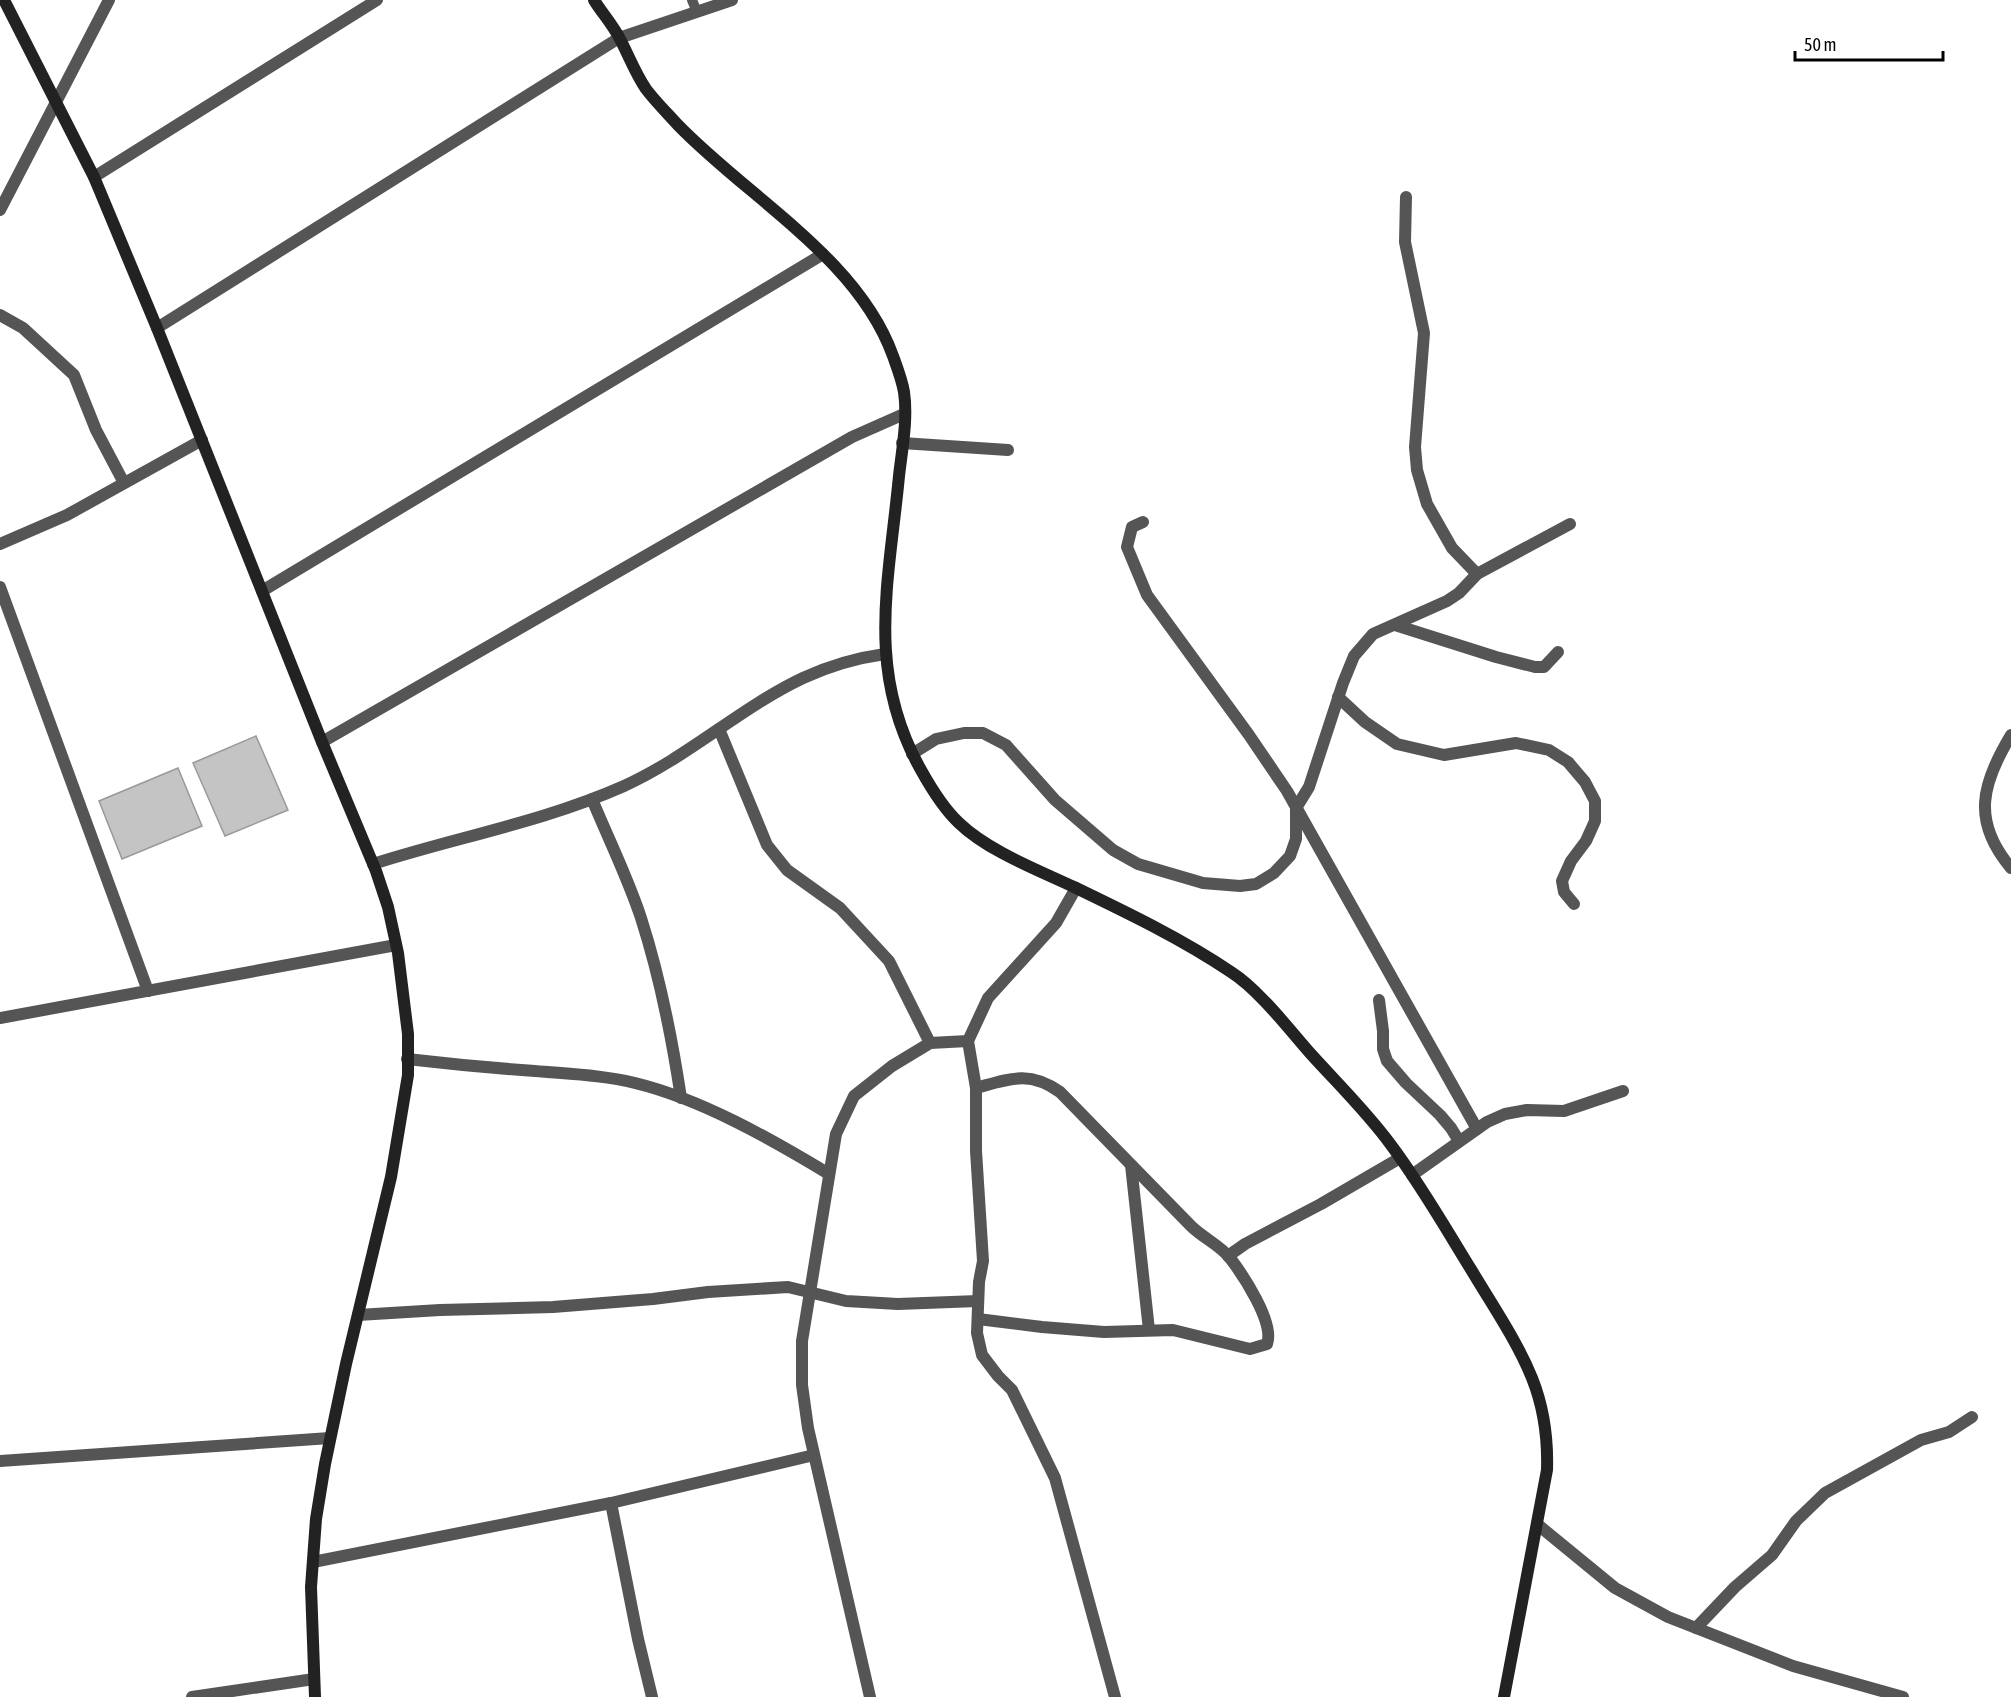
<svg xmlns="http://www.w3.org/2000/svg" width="2011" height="1697" viewBox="0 0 2011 1697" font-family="'Asap Condensed',sans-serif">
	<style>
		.building { fill: #c4c4c4; stroke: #999; stroke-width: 1.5 }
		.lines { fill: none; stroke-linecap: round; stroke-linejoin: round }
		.lane { stroke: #555; stroke-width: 10 }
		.street { stroke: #555; stroke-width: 12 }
		.secondary { stroke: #222; stroke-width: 12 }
	</style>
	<rect width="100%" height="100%" fill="#fff"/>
	<g class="building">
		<polygon points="256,736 288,810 225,836 193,763"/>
		<polygon points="178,768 202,826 122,859 99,801"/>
	</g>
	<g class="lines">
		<polyline class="lane" points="692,0 697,12"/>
		<g class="street">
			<polyline points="94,177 377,0"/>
			<polyline points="1406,197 1405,242 1424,333 1415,447 1417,470 1427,504 1452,548 1477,574"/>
			<polyline points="0,210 109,0"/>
			<polyline points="0,315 23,328 74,375 96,430 124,483"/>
			<polyline points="157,328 619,38 732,0"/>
			<polyline points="902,443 1008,450"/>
			<polyline points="1143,522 1132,527 1127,547 1147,595 1249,735 1287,791 1477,1129"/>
			<polyline points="0,544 67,515 202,440"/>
			<polyline points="0,587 148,991"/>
			<polyline points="262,591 823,254"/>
			<polyline points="1395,625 1496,657 1535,667 1544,667 1558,652"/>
			<polyline points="1338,697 1365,722 1397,744 1444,755 1516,743 1549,750 1568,762 1585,782 1595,801 1595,821 1586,841 1571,861 1562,881 1564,892 1574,904"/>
			<polyline points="719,729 767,845 787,870 840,908 889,961 930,1043"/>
			<path d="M2011,735C1982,783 1971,821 2011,868"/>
			<polyline points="322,742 852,437 904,414"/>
			<polyline points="912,754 936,739 964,733 983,733 1006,745 1055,800 1113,850 1138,864 1203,883 1240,886 1256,884 1274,873 1290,856 1296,839 1296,808 1309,787 1343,683 1354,656 1373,634 1447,601 1459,593 1477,574 1570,524"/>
			<path d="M592,799C608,838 628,878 641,918C660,977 672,1038 681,1098"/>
			<path d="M373,864C457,837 543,822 624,786C688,757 740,708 803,678C829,666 856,658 885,654"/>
			<polyline points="1076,888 1056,923 988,998 968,1041 976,1088 976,1151 983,1261 979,1282 977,1333 982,1355 998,1376 1012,1390 1055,1478 1115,1697"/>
			<polyline points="1379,1000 1383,1031 1383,1049 1387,1061 1406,1083 1440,1115 1451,1128 1459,1141"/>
			<polyline points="0,1018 396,945"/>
			<path d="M407,1059C450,1064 492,1068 535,1071C568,1074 603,1075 635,1083C701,1099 771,1139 829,1174"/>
			<path d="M976,1088C1009,1079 1029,1070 1060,1092C1104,1137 1147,1181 1191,1226C1203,1238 1220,1245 1230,1258C1243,1275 1275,1323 1267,1344L1250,1349L1173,1330L1104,1332L1042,1327L978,1319"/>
			<polyline points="1131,1165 1149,1330"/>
			<polyline points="1412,1175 1487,1122 1505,1114 1527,1110 1564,1111 1623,1091"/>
			<polyline points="1228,1256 1245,1244 1321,1204 1400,1158"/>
			<polyline points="358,1315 440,1310 553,1307 653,1299 708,1292 788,1287 846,1301 898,1304 978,1301"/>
			<polyline points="0,1461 330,1438"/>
			<polyline points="611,1503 638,1639 652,1697"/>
			<polyline points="1537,1524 1615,1588 1668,1617 1793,1666 1903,1697"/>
			<polyline points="313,1562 611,1503 814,1455"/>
			<polyline points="1696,1628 1735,1587 1772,1555 1796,1521 1825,1493 1921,1440 1949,1432 1972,1417"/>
			<polyline points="192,1697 314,1679"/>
			<polyline points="870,1697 808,1428 802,1385 802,1341 836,1134 854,1096 892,1066 930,1043 968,1041"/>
		</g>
		<g class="secondary">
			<polyline points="4,0 94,177 157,328 322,742 376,871 388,907 398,953 408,1034 408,1075 391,1177 346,1364 325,1464 316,1519 311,1587 315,1697"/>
			<path d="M594,0C602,13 613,25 620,39C629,56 635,73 646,89C655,101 667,113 677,124C747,197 858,258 893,356C897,367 902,380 904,392C908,419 902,449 899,476C889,582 865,671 921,770C931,788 944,809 959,823C988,851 1038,870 1074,887C1128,913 1182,939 1231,972C1259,990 1288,1028 1310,1053C1337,1083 1367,1112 1391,1145C1421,1185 1446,1229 1472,1271C1493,1306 1517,1341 1532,1378C1544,1408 1548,1438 1547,1470L1504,1697"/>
		</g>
	</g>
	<path d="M1795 51v9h148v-9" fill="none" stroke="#000000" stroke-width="3"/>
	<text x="1804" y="51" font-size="18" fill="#000000" stroke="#ffffff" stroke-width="4.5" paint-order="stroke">50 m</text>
</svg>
